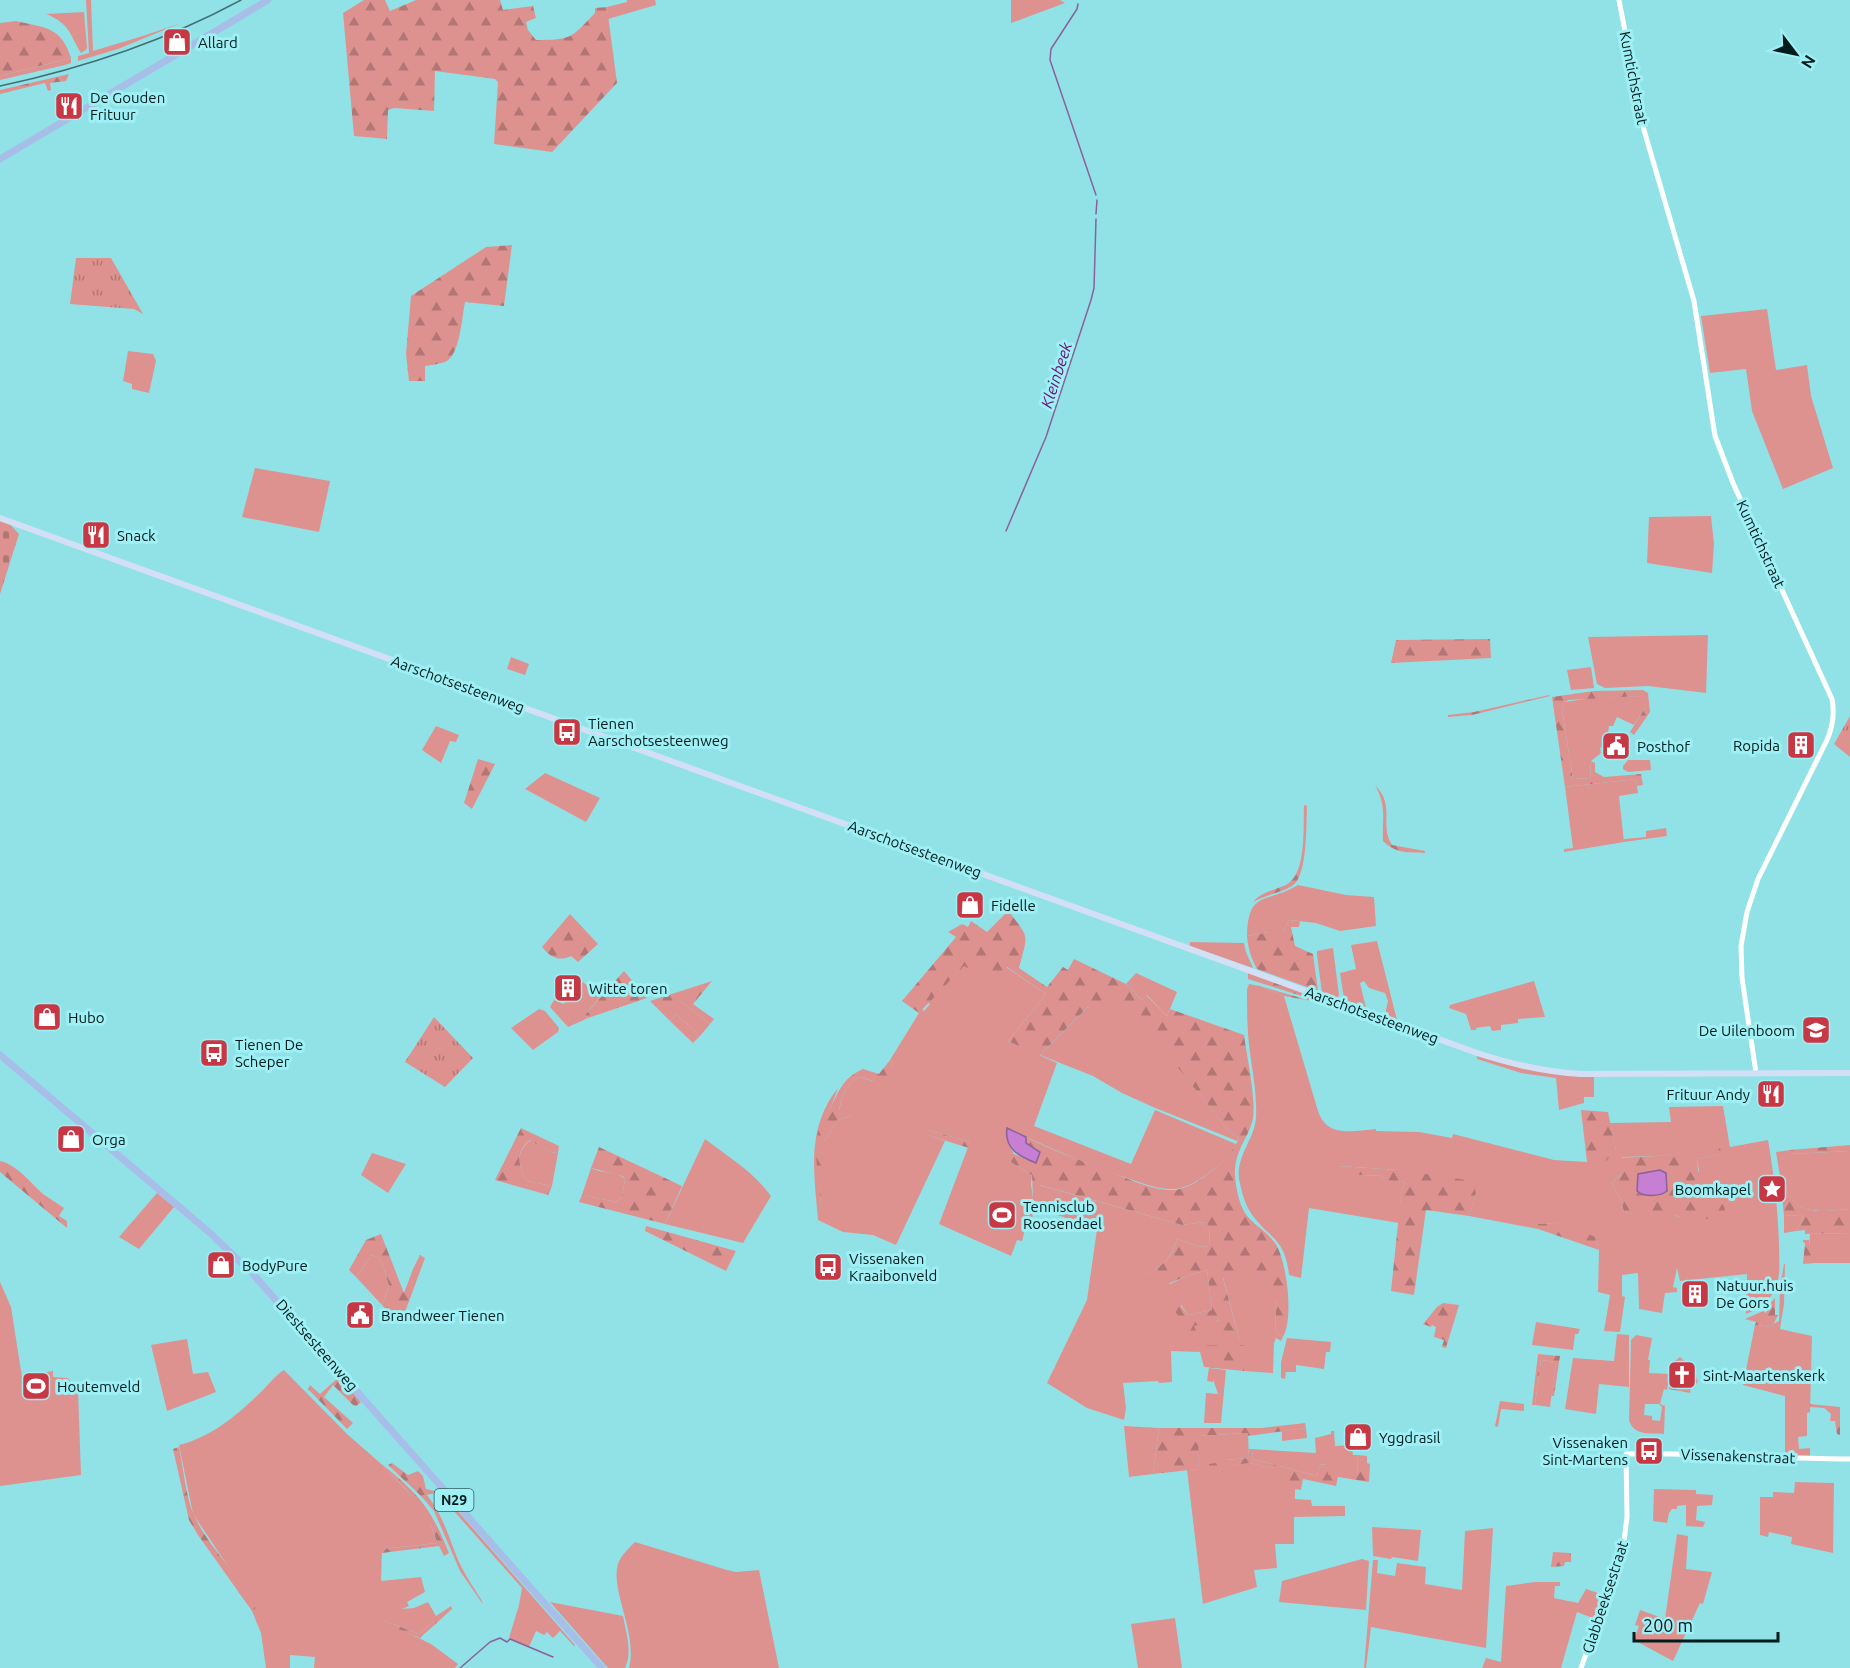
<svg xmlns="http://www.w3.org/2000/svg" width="1850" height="1668" viewBox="0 0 1850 1668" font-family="Ubuntu,sans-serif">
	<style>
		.grass { fill: #de9290; fill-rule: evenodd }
		.forest { fill: url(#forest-firs) }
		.cemetery { fill: url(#cemetery-stones) }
		.park { fill: url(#park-tufts) }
		.water { fill: #c67fd3; stroke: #8b619c; stroke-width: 1.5 }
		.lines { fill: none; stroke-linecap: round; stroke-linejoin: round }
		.stream { stroke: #8b619c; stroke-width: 1.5 }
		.tertiary { stroke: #fff; stroke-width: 5 }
		.secondary { stroke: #d3dff4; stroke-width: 6 }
		.primary { stroke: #a7bfe8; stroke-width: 7 }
		.rail { stroke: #3f7073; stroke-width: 1.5 }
		.labels { text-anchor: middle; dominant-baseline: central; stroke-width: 6; stroke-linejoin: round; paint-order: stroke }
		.shield { fill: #9ef0f5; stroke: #315b5e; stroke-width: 1.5 }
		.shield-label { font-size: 14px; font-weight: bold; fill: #021b1d }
		.poi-label { font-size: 15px; fill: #021b1d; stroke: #9ef0f5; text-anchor: start }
		.street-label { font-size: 15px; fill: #021b1d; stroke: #9ef0f5 }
		.water-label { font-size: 16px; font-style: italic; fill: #690e79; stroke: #9ef0f5 }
	</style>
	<defs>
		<pattern id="forest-firs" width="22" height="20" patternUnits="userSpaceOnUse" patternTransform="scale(1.5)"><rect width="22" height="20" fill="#de9290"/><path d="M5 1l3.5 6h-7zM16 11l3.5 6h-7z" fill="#b27675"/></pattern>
		<pattern id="cemetery-stones" width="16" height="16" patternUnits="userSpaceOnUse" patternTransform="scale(1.5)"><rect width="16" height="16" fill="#de9290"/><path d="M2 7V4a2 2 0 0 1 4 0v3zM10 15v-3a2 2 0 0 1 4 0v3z" fill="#b27675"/></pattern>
		<pattern id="park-tufts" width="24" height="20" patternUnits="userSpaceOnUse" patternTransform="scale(1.5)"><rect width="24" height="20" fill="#de9290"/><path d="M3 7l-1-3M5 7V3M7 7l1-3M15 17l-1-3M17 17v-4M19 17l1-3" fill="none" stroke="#b27675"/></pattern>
	</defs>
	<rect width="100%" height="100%" fill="#91e2e7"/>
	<g class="grass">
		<polygon points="86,0 91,0 93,51 146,35 181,23 118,49 78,61 78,56 89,53"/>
		<polygon points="627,0 655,0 656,5 608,19 607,7 627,2"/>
		<polygon points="1011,0 1060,0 1065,3 1011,23"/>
		<path d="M84,12L87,48L86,50L81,53C69,33 70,24 46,14Z"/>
		<polygon points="71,58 71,63 65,65 0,80 0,76"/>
		<polygon points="1767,309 1776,370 1807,365 1811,396 1833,468 1783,489 1752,411 1746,369 1710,373 1701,316"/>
		<polygon points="128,351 153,354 156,361 149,393 132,389 132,384 123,381"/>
		<polygon points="255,468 330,481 319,532 242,517"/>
		<polygon points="1711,516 1714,544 1712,573 1647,563 1649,517"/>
		<polygon points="1708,635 1706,693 1648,686 1605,688 1597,684 1588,637"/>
		<polygon points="511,657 529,664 525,675 507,669"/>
		<polygon points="1591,667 1594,688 1571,690 1567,670"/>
		<polygon points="1641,696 1645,708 1634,725 1617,717 1613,726 1609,726 1606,746 1600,748 1601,753 1591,761 1590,778 1573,779 1562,709 1564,702 1592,698"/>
		<polygon points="436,726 459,735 456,742 450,741 441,763 422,750"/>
		<polygon points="1628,760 1650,760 1651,770 1628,772 1623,769 1623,766"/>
		<polygon points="545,773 600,798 586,822 525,789"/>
		<polygon points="1636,779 1638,793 1619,796 1624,842 1564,852 1564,849 1573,848 1565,787"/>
		<path d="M1298,885L1346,895L1374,897L1376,926L1340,931L1316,923L1289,920L1283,932H1269L1247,936C1248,889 1267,904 1298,885Z"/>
		<polygon points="1377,941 1397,1020 1385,1015 1388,1001 1385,993 1369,988 1364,981 1360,983 1366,1008 1344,999 1340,973 1356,969 1351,945"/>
		<polygon points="1190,942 1244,943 1246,952 1253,968 1190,946"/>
		<polygon points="1333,948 1339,995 1338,998 1322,993 1317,955 1317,951"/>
		<path d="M964,966L1006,967L1046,994L1008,1041L1057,1063L1034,1126L1131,1164L1155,1110L1236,1144C1228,1161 1194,1188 1175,1189C1160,1190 1144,1184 1130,1179C1088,1165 1047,1147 1007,1128L1008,1142L1014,1154L1009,1153V1161L1032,1175L1031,1184L1033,1199L1022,1241L1017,1240L1011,1256L939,1224L970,1142L929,1130L928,1135L945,1141L896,1245L873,1235L843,1232L818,1220C814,1173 806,1128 838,1088L831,1107L820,1125L818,1136L817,1154L821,1206L824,1141L838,1120L852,1116L839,1111C842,1098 846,1083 859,1077L873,1081L892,1066L890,1060L919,1013L922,1009L924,1011L930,1004L928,1002Z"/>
		<polygon points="1136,973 1177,992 1167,1016 1147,995 1142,1000 1126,984"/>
		<polygon points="580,980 601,996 585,1015 588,1018 568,1027 550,1007 554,1000 564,1004"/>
		<polygon points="1534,981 1545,1017 1518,1019 1518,1023 1501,1025 1501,1030 1492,1031 1490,1026 1476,1028 1476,1030 1471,1030 1466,1014 1449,1008 1450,1005"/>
		<path d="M1249,984L1260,986L1284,996L1318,1111C1327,1138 1352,1131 1376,1129V1131L1419,1132L1452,1138L1453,1134L1554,1160L1587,1162L1616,1150L1610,1123L1671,1122L1669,1107L1723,1106L1730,1147L1768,1140C1774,1175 1778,1209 1779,1245C1779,1259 1781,1274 1776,1287C1770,1301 1760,1308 1746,1314L1747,1274L1680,1281L1677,1268L1673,1287L1677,1288V1292L1665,1293L1662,1313L1639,1309L1638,1273L1622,1275V1296L1625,1297L1620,1332L1604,1331L1610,1295L1598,1292L1599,1250L1595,1237L1555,1223L1539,1224L1538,1229L1469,1216L1476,1194L1399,1170L1338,1166L1360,1175L1383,1176L1382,1179L1405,1182L1401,1195L1399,1223L1309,1208L1301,1278L1289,1275C1285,1235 1266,1238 1249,1210C1244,1201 1241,1189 1239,1179C1236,1156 1254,1140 1256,1118C1257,1096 1253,1075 1250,1053C1247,1032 1247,1010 1247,989ZM1720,1149L1721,1154L1697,1159L1699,1171L1689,1183L1688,1202L1683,1218L1669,1213L1656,1215L1638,1212L1624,1213L1622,1203L1612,1183L1621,1174L1622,1157L1657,1156Z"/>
		<polygon points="1119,993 1228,1130 1239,1138 1237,1141 1153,1107 1122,1093 1093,1076 1040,1055 1088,1007 1096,1011"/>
		<polygon points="678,1002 682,1002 710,1024 700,1036 676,1014 670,1021 656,1007"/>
		<polygon points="539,1009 545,1011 559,1028 558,1032 533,1050 511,1028"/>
		<polygon points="1477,1056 1524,1069 1594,1077 1594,1097 1584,1097 1584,1103 1559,1110 1556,1078 1521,1073 1477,1059"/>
		<path d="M705,1139C727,1156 754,1172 771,1196L743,1243L665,1224Z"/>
		<path d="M531,1140L550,1152L558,1153L552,1186L527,1181C518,1166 515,1151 531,1140Z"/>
		<path d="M1790,1150L1791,1154L1850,1151V1209C1822,1211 1792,1218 1785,1183H1781L1776,1152Z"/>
		<polygon points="372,1153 406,1164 388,1193 361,1175"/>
		<path d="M591,1168C602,1174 615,1170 625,1179L622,1196L616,1202L582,1195Z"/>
		<path d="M1039,1185L1182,1225L1204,1222L1210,1227L1209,1246L1200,1247L1177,1239C1171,1259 1164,1263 1148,1275L1170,1284L1187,1276L1207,1270L1212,1310L1188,1315L1173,1292L1200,1352L1171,1351L1172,1382L1159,1383L1158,1381L1123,1383L1126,1408L1124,1420L1087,1408L1047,1383L1087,1300L1097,1229L1035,1207Z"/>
		<polygon points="157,1193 174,1207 139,1249 119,1237"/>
		<polygon points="1801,1215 1803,1218 1796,1231 1784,1233 1784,1216"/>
		<polygon points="1850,1233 1850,1263 1816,1263 1816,1248 1809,1247 1810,1234"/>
		<polygon points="372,1255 381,1260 389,1286 382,1305 356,1277"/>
		<polygon points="1784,1264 1785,1264 1784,1304 1780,1329 1812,1336 1810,1412 1807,1413 1807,1436 1798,1437 1799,1449 1810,1448 1810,1456 1785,1456 1785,1396 1743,1385 1755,1325 1772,1327 1773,1324 1779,1321 1780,1288"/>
		<polygon points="1273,1272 1276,1307 1275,1331 1283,1337 1281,1341 1276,1338 1274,1343 1273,1373 1244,1371 1244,1345 1202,1345 1193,1325 1219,1320 1240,1342 1223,1277"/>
		<polygon points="0,1282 11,1307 22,1377 53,1371 53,1377 68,1378 71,1382 73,1389 78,1390 81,1475 0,1486"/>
		<polygon points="1536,1322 1580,1329 1578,1334 1575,1334 1573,1350 1532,1345"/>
		<polygon points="1617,1334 1629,1335 1629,1387 1599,1384 1596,1414 1565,1409 1573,1358 1614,1361"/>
		<path d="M1636,1335L1652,1338L1648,1360H1650L1649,1373L1670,1374L1667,1390L1664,1389L1660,1404L1665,1406L1664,1434C1650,1433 1635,1436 1629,1421L1631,1340ZM1645,1404H1659L1662,1407L1660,1421L1652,1420V1416L1644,1415Z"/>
		<polygon points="1287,1338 1331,1342 1330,1352 1326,1352 1324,1369 1296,1365 1296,1372 1286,1372 1285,1379 1281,1378 1281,1362"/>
		<polygon points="187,1339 193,1374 208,1372 216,1392 167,1411 151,1345"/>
		<polygon points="1541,1360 1556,1362 1550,1407 1535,1405"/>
		<polygon points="1209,1368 1226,1370 1221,1423 1204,1423 1206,1393 1218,1394 1213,1379 1213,1382 1207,1381"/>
		<path d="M284,1370L347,1434L379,1462L419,1503L428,1517L437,1543L382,1549L381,1581L421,1577L425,1592L407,1602L409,1606L402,1609L414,1608L428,1602L436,1616L432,1623L419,1634L380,1619L431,1644L458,1664L455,1668H314L315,1657L290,1655V1668H266L261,1633L252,1611L256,1608L193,1514L179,1445C212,1437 237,1415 261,1392C268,1385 276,1375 284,1370Z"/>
		<polygon points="1500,1401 1524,1404 1524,1411 1501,1409 1498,1427 1495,1426"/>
		<polygon points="1124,1426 1159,1428 1153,1474 1129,1477"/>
		<polygon points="1306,1428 1307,1438 1282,1441 1282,1431"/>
		<polygon points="1331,1431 1334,1431 1335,1446 1352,1445 1353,1455 1358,1455 1357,1475 1327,1475 1326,1464 1319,1465 1317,1476 1253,1459 1252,1449 1316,1453 1315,1438 1331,1434"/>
		<polygon points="1248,1433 1249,1458 1225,1460 1225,1462 1209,1467 1250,1463 1270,1468 1273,1485 1295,1489 1295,1499 1311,1500 1312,1506 1345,1506 1345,1516 1294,1517 1294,1544 1275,1544 1277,1568 1254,1570 1257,1587 1203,1604 1187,1470 1199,1469 1197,1436"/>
		<polygon points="1795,1482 1834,1483 1833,1553 1791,1544 1792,1537 1769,1532 1768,1537 1760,1535 1760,1497 1773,1497 1773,1492 1794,1493"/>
		<polygon points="1654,1489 1696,1490 1696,1494 1713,1495 1712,1505 1697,1506 1696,1520 1705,1522 1703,1527 1686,1526 1686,1505 1677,1506 1677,1509 1672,1509 1669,1513 1667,1523 1653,1521"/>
		<polygon points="441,1492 575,1645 574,1646 560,1631 553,1638 547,1632 544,1635 536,1631 529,1647 509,1638 519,1605 522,1588 438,1493"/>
		<path d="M427,1495C445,1519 448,1536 459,1562C466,1577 475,1589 483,1603H482L460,1571L434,1511L421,1496Z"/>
		<polygon points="1372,1527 1421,1530 1418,1561 1392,1557 1391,1559 1373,1556"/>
		<polygon points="1493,1528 1486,1648 1371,1627 1366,1668 1364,1668 1373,1560 1378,1560 1377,1573 1395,1576 1397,1563 1426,1567 1425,1584 1462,1590 1465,1531"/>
		<polygon points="1677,1534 1688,1536 1686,1569 1712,1572 1703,1604 1700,1603 1673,1661 1634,1640 1639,1626 1635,1625 1640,1610 1665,1619"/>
		<path d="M635,1542L727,1570L736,1572L759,1570L779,1668H629C638,1634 610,1590 618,1564C621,1555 629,1548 635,1542Z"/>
		<polygon points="1362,1559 1369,1561 1366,1610 1279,1602 1282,1581"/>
		<polygon points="1535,1582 1560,1582 1560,1586 1555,1586 1554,1598 1578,1603 1586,1589 1604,1595 1595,1619 1577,1612 1561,1668 1482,1668 1486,1658 1501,1662 1506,1586"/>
		<path d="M550,1602L623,1616C626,1632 633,1653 625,1668H608Z"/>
		<polygon points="1175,1618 1182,1668 1138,1668 1131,1624"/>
	</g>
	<g class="forest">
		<path d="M364,0H385L390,11L416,0H500L503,10L533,6L536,18L526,22L528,30L536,40C572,40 571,38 595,13V8L607,7L617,83L552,152L494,144L498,82L495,79L435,71L434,111L394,108L388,110L387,139L354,136L343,13Z"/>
		<path d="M16,21C45,28 61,26 71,58L0,76V23Z"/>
		<polygon points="69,74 66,81 50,83 51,90 48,91 45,83 0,94 0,90"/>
		<path d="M512,245L504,306L465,302C462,317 460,356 445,362C439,364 431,365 425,366V381H409L406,354L411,296L486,247Z"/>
		<polygon points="1490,639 1491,658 1391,663 1396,640"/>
		<polygon points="1643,690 1648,693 1650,712 1634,735 1630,732 1645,708 1640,696 1569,700 1564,702 1562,709 1573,779 1590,778 1591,761 1595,763 1595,772 1604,777 1641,774 1643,785 1637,786 1636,779 1565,787 1552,697 1594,691"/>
		<polygon points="1549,695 1550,696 1472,715 1448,717 1448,715 1474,712"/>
		<polygon points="478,759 495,764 472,809 464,803"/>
		<path d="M1375,785C1396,806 1379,825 1392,845L1425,851V853C1408,852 1396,854 1383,841C1382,817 1387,807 1375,785Z"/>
		<path d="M1304,805L1307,806C1306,824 1308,876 1292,886C1280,893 1265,895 1253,902C1261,892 1275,890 1286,885C1307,874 1303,827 1304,805Z"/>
		<polygon points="1666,828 1667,836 1624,842 1624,839 1646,837 1646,831"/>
		<path d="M1008,911C1030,938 1028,934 1019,968L1047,987L1063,967L1068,970L1074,959L1126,984L1142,1000L1146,995L1167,1016L1170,1009L1244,1035C1247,1057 1256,1098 1253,1118C1251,1130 1243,1141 1239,1152C1232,1168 1235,1185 1240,1202C1247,1224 1263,1226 1275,1243C1287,1260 1294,1319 1283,1337L1275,1331L1276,1307L1272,1273L1223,1278L1240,1342L1226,1343L1219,1320L1194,1326L1203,1345H1244V1371L1204,1367L1200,1352L1166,1296L1172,1292L1180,1296L1183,1301L1181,1306L1188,1315L1212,1310L1207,1270L1187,1276L1158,1288L1148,1275C1165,1262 1171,1260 1177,1239L1200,1247L1209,1246L1210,1227L1204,1222L1182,1225L1040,1185L1032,1218H1028L1033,1199L1032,1175L1009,1161L1006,1157L1009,1153L1014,1154L1036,1163L1037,1149L1026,1143V1137C1052,1150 1079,1160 1106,1170C1127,1178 1150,1190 1172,1190C1195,1190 1231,1158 1239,1138L1228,1130L1119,994L1096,1012L1088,1007L1039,1056L1008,1041L1046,994L1007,967L993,982L964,966L919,1013L902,1001L956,937L948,932L962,924L968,927L971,921L987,932Z"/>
		<path d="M570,914L598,944L578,962L571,956C559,962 550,957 542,947Z"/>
		<path d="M1289,920L1300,921L1299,927H1291L1295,946L1313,954L1318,991L1257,969C1251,958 1248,948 1247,936L1269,932H1283Z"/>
		<polygon points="624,971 647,998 588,1018 585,1015"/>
		<polygon points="1248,973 1319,999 1318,1002 1284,996 1260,986 1301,998 1305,997 1248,979"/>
		<polygon points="712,981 693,1004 714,1019 710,1024 682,1002 656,1007 650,1001"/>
		<polygon points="676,1014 700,1036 693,1043 670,1021"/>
		<path d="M890,1060L892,1066L888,1077L881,1083L859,1077C846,1083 842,1098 839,1110L851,1108L854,1114L852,1116L838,1120L824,1141L826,1206L821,1207C820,1182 812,1152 819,1127C821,1120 827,1114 831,1107C840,1089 843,1078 863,1069L879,1074Z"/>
		<polygon points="1581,1110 1608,1112 1616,1150 1606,1161 1587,1162"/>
		<path d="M521,1128L559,1146L558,1153L550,1152L530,1140C515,1151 518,1166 527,1181L552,1186L548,1195L495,1180Z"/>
		<polygon points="929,1130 970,1142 969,1148 927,1135"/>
		<polygon points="1850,1145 1850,1151 1790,1154 1790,1150"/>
		<polygon points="599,1147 682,1186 665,1224 579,1202 582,1195 616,1202 622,1196 625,1179 622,1176 591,1168"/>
		<path d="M1720,1148L1722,1154L1697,1159L1699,1178L1689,1183L1688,1201L1716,1199L1724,1206L1726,1216L1686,1222C1677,1211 1666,1216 1654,1215C1643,1214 1634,1212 1624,1213L1622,1203L1612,1183L1621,1174L1613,1167L1614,1158L1657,1156Z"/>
		<path d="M0,1161C16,1164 31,1183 43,1194C50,1199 57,1203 64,1208L59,1216L67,1221V1228L0,1172Z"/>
		<polygon points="1338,1166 1399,1170 1473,1181 1476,1194 1469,1216 1426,1210 1414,1295 1391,1291 1401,1195 1405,1182 1382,1180 1383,1176 1360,1175 1336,1170"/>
		<path d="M1785,1182C1792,1218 1821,1211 1850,1209V1233L1805,1234V1230L1796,1231L1803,1218L1801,1215L1784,1216L1781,1183Z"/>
		<polygon points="1555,1223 1572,1226 1595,1237 1599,1250 1538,1229 1538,1224"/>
		<polygon points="646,1226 736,1251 726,1271 645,1231"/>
		<polygon points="381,1234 404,1293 413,1269 420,1255 425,1258 405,1312 392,1317 382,1305 389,1286 381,1260 372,1255 356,1277 349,1270 366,1240"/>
		<polygon points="1803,1240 1809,1240 1809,1247 1816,1247 1816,1263 1803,1264 1805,1243 1803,1242"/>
		<polygon points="1775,1298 1775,1315 1778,1315 1772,1327 1755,1325 1756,1322 1745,1319 1763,1311 1766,1313 1767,1311 1765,1309"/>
		<polygon points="1443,1303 1459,1305 1446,1348 1442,1347 1444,1340 1434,1337 1436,1327 1432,1325 1431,1327 1423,1324 1437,1307"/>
		<polygon points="1538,1354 1560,1356 1554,1396 1551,1396 1556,1362 1541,1360 1535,1405 1532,1405"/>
		<polygon points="339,1377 361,1402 356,1406 353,1405 333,1385 324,1397 353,1423 347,1429 308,1389 310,1385 320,1394"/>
		<polygon points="1810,1404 1840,1407 1840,1435 1837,1434 1835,1421 1830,1421 1831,1414 1824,1408 1810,1407"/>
		<polygon points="1305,1423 1306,1428 1248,1436 1248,1433 1198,1436 1199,1469 1153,1474 1159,1428 1261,1428"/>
		<path d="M179,1447C183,1466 186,1498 194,1515C209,1549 240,1574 256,1608L252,1611L198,1535L189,1520L173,1449Z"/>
		<polygon points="1249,1449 1252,1449 1253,1459 1317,1476 1319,1465 1327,1464 1328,1475 1357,1475 1358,1455 1367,1456 1367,1463 1370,1464 1369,1482 1338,1477 1336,1486 1303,1479 1301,1490 1273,1486 1272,1499 1268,1499 1270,1468 1250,1463 1209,1468 1209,1464 1224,1462 1224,1460 1249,1458"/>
		<path d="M379,1462C419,1494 430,1506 449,1553L444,1556L439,1546L382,1553V1549L437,1543C426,1504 406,1490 379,1462Z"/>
		<polygon points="392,1463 408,1475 418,1471 423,1476 426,1489 434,1491 438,1488 441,1492 421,1496 388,1465"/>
		<polygon points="1553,1552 1571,1553 1571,1562 1565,1562 1564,1566 1551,1567"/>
		<polygon points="451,1606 452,1609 420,1638 379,1621 380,1619 419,1634 432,1623 433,1618"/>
	</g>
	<g class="cemetery">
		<polygon points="0,520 8,522 19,534 0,594"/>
		<polygon points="1680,1357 1694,1370 1698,1382 1691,1388 1690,1393 1669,1389 1674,1362"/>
	</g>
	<g class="park">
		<polygon points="76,258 111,258 143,314 134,309 70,304"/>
		<polygon points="1850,716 1850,757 1834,744"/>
		<polygon points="434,1017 473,1058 445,1087 405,1062"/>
	</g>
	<g class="water">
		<path d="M1007,1128L1026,1137V1143L1040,1152L1036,1163C1019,1156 1004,1149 1007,1128Z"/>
		<path d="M1660,1170L1666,1173L1667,1191C1659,1197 1644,1197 1637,1191L1638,1174Z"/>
	</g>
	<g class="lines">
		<g class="stream">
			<polyline points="1078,4 1077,9 1051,49 1050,60 1096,195"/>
			<polyline points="1096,214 1097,200"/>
			<polyline points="1006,531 1046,437 1091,300 1094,288 1096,219"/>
			<polyline points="460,1668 490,1642 500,1638 507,1642 510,1639 553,1657"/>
		</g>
		<g class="tertiary">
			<path d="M1619,0L1644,130L1694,301L1715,436L1733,483L1832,699C1835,714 1833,726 1827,740L1758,879L1747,912L1741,946L1742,978L1756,1073"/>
			<path d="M1581,1668L1623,1550L1627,1517L1626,1454C1701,1452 1775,1459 1850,1459"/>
		</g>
		<path class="secondary" d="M0,518L1477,1053C1511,1064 1545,1072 1581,1074L1850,1073"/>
		<g class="primary">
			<polyline points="0,159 268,0"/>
			<polyline points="0,1055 210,1233 251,1272 602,1668"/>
		</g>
		<path class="rail" d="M0,86C84,68 165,41 241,0"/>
	</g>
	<defs>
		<g id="shop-square" transform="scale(1.5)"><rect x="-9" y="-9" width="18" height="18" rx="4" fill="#c83844" stroke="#9ef0f5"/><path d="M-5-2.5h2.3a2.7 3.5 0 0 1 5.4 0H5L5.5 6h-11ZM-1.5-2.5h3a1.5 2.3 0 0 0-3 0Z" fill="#fff"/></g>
		<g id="restaurant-square" transform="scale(1.5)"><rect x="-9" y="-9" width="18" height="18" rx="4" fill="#c83844" stroke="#9ef0f5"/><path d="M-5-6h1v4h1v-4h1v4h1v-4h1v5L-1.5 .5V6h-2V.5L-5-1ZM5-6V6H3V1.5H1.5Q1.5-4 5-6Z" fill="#fff"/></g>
		<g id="bus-square" transform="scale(1.5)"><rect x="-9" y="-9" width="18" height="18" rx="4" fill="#c83844" stroke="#9ef0f5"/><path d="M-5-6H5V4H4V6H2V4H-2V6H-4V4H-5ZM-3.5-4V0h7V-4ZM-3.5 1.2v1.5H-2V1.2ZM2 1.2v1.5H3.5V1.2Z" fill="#fff"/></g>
		<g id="building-square" transform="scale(1.5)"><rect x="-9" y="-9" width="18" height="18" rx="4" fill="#c83844" stroke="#9ef0f5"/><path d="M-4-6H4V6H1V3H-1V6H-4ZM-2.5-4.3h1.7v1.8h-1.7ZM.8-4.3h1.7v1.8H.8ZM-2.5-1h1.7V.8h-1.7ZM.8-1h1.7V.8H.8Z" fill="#fff"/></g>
		<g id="civic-square" transform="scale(1.5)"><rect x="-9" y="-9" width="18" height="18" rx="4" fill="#c83844" stroke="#9ef0f5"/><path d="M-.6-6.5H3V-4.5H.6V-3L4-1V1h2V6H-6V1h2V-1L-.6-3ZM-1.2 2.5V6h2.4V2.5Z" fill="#fff"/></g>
		<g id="school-square" transform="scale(1.5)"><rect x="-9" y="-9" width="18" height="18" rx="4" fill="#c83844" stroke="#9ef0f5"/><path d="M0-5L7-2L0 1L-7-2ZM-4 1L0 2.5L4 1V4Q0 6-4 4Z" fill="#fff"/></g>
		<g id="sight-square" transform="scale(1.5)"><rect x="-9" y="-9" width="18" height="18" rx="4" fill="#c83844" stroke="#9ef0f5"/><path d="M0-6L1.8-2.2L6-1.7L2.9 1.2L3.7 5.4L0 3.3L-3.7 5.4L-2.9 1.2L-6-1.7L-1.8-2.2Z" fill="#fff"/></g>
		<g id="stadium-square" transform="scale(1.5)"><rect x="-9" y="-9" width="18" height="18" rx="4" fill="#c83844" stroke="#9ef0f5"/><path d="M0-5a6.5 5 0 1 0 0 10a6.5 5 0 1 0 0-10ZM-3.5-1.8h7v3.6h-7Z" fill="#fff"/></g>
		<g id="church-square" transform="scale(1.5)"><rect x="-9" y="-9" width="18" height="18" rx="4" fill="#c83844" stroke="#9ef0f5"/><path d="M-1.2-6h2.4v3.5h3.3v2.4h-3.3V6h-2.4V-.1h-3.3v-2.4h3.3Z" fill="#fff"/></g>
	</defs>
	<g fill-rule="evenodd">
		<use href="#shop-square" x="177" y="42"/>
		<use href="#restaurant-square" x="69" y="106"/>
		<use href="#restaurant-square" x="96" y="535"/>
		<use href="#bus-square" x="567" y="732"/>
		<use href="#building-square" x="1801" y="745"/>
		<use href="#civic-square" x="1616" y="746"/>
		<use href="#shop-square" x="970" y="905"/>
		<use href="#building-square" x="568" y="988"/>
		<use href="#shop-square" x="47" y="1017"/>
		<use href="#school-square" x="1816" y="1030"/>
		<use href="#bus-square" x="214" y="1053"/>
		<use href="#restaurant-square" x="1771" y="1094"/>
		<use href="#shop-square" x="71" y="1139"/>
		<use href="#sight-square" x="1772" y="1189"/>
		<use href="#stadium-square" x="1002" y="1215"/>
		<use href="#shop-square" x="221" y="1265"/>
		<use href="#bus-square" x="828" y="1267"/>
		<use href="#building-square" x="1695" y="1294"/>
		<use href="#civic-square" x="360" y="1315"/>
		<use href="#church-square" x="1682" y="1375"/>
		<use href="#stadium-square" x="36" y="1386"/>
		<use href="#shop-square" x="1358" y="1437"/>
		<use href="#bus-square" x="1649" y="1451"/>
	</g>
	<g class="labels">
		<rect class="shield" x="434.5" y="1489" width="39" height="22" rx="4.5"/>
		<g class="shield-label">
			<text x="454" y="1500">N29</text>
		</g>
		<g class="poi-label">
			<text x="198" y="42">Allard</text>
			<text x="90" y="97">De Gouden<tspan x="90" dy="17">Frituur</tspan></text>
			<text x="117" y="535">Snack</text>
			<text x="588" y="723">Tienen<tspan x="588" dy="17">Aarschotsesteenweg</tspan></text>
			<text x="1780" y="745" text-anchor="end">Ropida</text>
			<text x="1637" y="746">Posthof</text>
			<text x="991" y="905">Fidelle</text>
			<text x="589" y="988">Witte toren</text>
			<text x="68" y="1017">Hubo</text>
			<text x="1795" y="1030" text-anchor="end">De Uilenboom</text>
			<text x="235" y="1044">Tienen De<tspan x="235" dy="17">Scheper</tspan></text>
			<text x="1750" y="1094" text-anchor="end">Frituur Andy</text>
			<text x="92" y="1139">Orga</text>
			<text x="1751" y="1189" text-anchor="end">Boomkapel</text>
			<text x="1023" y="1206">Tennisclub<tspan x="1023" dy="17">Roosendael</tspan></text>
			<text x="849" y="1258">Vissenaken<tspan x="849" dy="17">Kraaibonveld</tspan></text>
			<text x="242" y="1265">BodyPure</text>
			<text x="1716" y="1285">Natuur.huis<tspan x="1716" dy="17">De Gors</tspan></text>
			<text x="381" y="1315">Brandweer Tienen</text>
			<text x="1703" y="1375">Sint-Maartenskerk</text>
			<text x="57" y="1386">Houtemveld</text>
			<text x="1379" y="1437">Yggdrasil</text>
			<text x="1628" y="1442" text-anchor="end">Vissenaken<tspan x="1628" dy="17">Sint-Martens</tspan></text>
		</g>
		<g class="street-label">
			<text transform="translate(1634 78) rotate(79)">Kumtichstraat</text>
			<text transform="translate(1761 544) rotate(65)">Kumtichstraat</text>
			<text transform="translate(458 684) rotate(20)">Aarschotsesteenweg</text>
			<text transform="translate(915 849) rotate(20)">Aarschotsesteenweg</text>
			<text transform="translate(1372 1015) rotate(20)">Aarschotsesteenweg</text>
			<text transform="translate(317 1345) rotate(49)">Diestsesteenweg</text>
			<text transform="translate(1738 1456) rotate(2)">Vissenakenstraat</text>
			<text transform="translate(1605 1597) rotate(-72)">Glabbeeksestraat</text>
		</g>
		<g class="water-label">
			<text transform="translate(1056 375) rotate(-72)">Kleinbeek</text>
		</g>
	</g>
	<g transform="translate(1796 54) rotate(122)" stroke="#9ef0f5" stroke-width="4.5" paint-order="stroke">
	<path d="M0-4.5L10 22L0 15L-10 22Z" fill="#021b1d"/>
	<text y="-9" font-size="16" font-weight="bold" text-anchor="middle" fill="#021b1d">N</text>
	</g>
	<path d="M1634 1632v9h144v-9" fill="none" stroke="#021b1d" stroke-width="3"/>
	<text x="1643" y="1632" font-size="18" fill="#021b1d" stroke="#9ef0f5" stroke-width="4.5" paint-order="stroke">200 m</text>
</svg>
